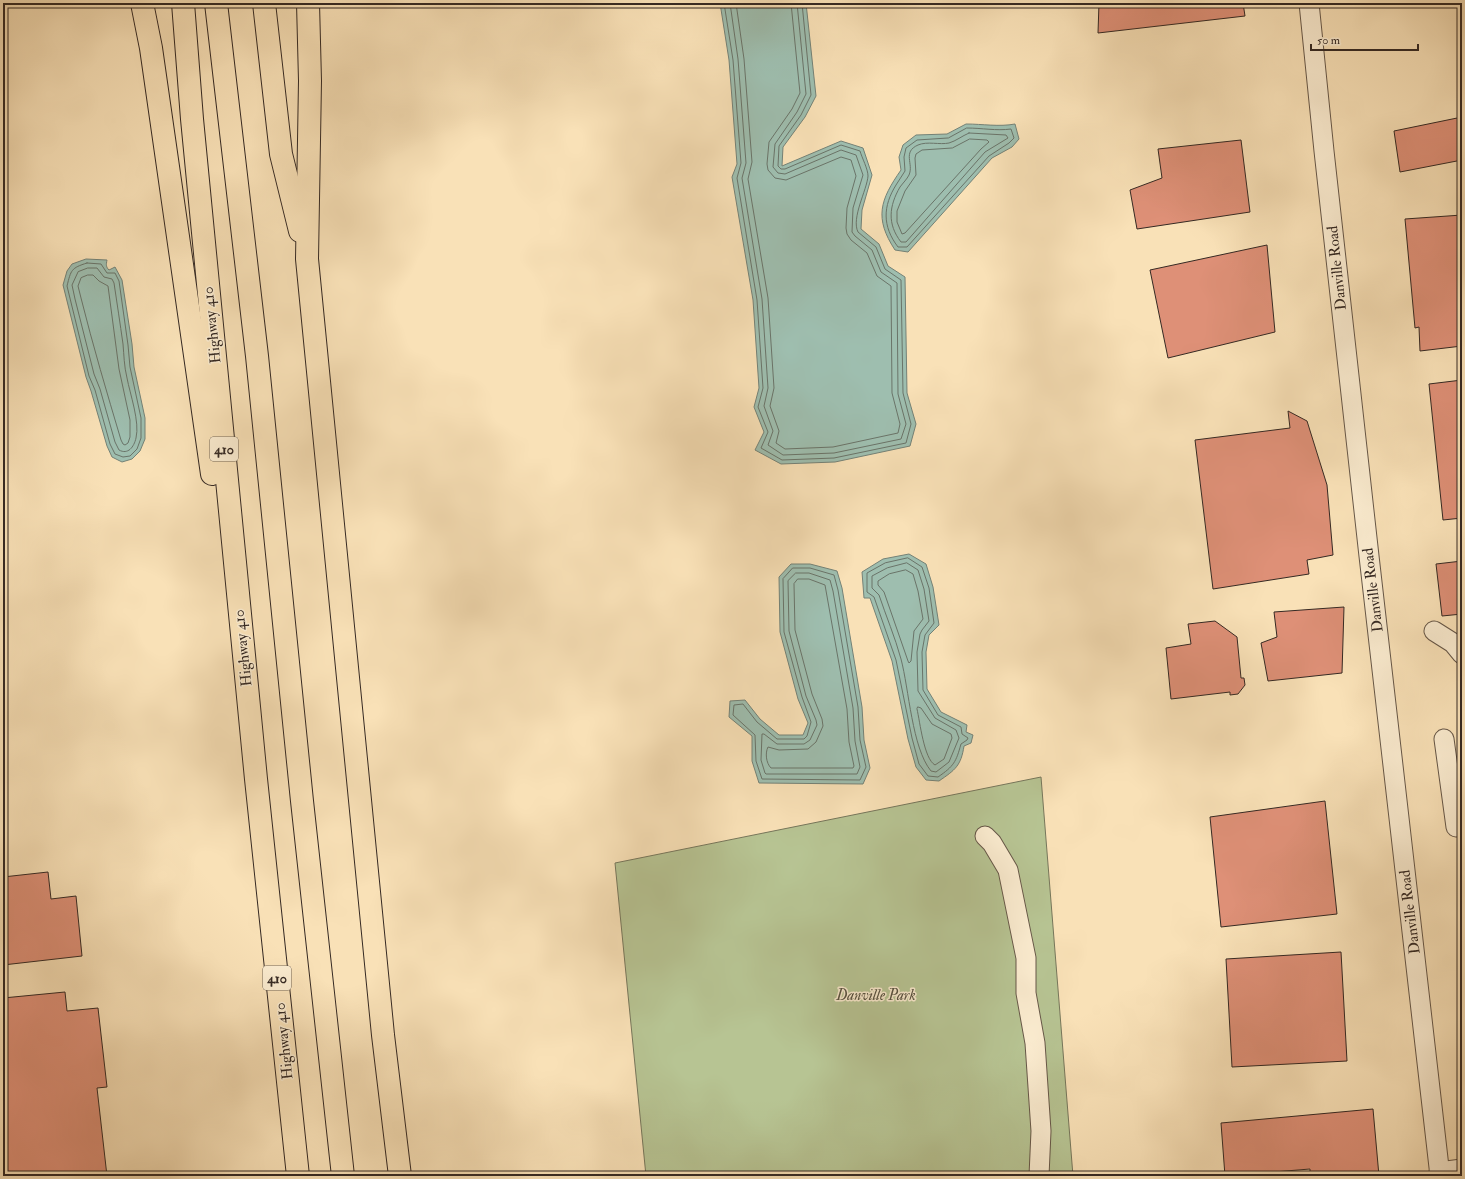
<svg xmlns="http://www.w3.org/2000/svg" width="1465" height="1179" viewBox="0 0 1465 1179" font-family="'IM FELL Double Pica',serif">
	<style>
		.green { fill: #b7c493; stroke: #76765b }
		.water { fill: #9ebeaf; stroke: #748277 }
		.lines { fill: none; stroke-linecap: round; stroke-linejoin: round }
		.shore { stroke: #6a7469; stroke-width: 1 }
		.building { fill: #de9077; stroke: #352923 }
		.minor-casing { stroke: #665748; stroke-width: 21 }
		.highway-casing { stroke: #352923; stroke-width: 24 }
		.minor { stroke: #fbecd0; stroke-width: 19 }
		.highway { stroke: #f9e1b7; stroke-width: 22 }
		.labels { text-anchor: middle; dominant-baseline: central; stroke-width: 3; stroke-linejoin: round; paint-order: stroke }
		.shield { fill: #fbecd0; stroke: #706457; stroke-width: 1 }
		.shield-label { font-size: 14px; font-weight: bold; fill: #352923 }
		.street-label { font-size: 15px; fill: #352923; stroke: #fbecd0 }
		.park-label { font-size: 15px; font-style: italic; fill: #56503f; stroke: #fbecd0 }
	</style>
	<rect width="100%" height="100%" fill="#f9e1b7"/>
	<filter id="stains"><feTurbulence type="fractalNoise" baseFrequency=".005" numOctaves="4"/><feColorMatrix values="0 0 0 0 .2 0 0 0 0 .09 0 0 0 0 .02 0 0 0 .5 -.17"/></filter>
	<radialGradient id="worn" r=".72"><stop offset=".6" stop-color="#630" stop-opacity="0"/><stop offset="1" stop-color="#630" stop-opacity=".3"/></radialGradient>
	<polygon class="green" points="1041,777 1073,1176 646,1176 615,863"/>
	<g class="water">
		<polygon points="720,3 806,3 816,96 805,117 783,147 782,166 841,141 863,148 872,175 862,210 861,229 879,244 888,266 905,277 907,393 916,424 910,446 835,462 781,464 755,450 764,432 754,407 759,388 753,300 732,177 737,164 729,60"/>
		<path d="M966,124C983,124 999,127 1015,124L1019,139L1012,147L992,158L908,252L895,250C874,218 880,200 901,170L899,157L903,145L916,135L947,134Z"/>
		<path d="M86,259L107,260C106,265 106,267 109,270L115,267L122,280L132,344L134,367L145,418V439L140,451L132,459L122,462L112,457L107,446L91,391L86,377L63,285L67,271L72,264Z"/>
		<path d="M909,554L926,564L933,587L939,625L929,635L926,652L927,689L941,712L967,725L966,732L973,735L971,743L964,746C961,766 955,770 939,781L926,780L916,767L908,739L892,661L870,598H864L862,572L883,559Z"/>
		<polygon points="791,564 810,564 837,571 842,588 862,707 864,740 870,768 863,784 759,783 752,761 752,736 729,717 730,701 745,700 760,719 779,735 803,735 808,723 798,699 780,632 779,577"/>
	</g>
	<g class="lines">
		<g class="shore">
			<path d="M724,3L733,60L741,163L737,178L757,300L763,388L758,407L768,432L761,448L782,460L834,458L906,443L911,424L903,393L901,280L885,269L876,247L858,232C851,218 867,190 868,176C868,169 862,158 860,151L841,145L785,169H781L778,166L779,146L801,115L811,95L802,3"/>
			<polyline points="730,3 738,59 746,163 742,178 762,299 768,388 764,406 773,431 768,445 783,455 834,453 901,439 906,424 898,394 897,283 881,272 872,250 855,236 852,232 853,208 863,175 856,155 841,150 785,174 778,173 773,167 775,144 797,112 806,94 797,3"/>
			<polyline points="736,3 744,59 752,162 748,179 768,298 774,388 770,406 779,431 776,443 785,449 833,447 898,433 900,424 892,393 891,286 877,276 867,253 851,240 847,234 846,228 847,208 856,176 851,160 841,157 786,180 775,178 768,170 767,164 769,142 792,109 800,93 791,3"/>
			<path d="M967,128C982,128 996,131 1011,129L1014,138L1009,143L989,156L907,247H898C882,226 883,206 896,185C899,180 902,176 905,171L904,157L906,148L917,140L948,138Z"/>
			<path d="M969,133L1006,135L1008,138L985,152L906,242H901C887,224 889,206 900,187C903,183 907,179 909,175C914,164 902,152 918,145C927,141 940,145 949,143C956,141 962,136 969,133Z"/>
			<polygon points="970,139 987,140 989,142 981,149 905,233 902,234 897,222 897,211 905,191 916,175 915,158 916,154 922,150 952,148"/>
			<path d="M87,263L101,264L107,273H115L119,281L128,345L130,367L141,418V438L137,449L130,456L123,457L115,454L110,444L95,390L89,376L67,286C71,270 71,268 87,263Z"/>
			<path d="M88,268H97L104,277L112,279L114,283C117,303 120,323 123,344C124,355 124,366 127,378C130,394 140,422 136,438C134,447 128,455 119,450L115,442L100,389L94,374L75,299L72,285L78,272Z"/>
			<path d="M88,275H93L99,281L108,286L119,369L130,420V437L128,443L125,445L123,444L121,440C107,393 93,346 81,298L78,286L81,278Z"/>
			<path d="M908,558L922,567L929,588L934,623L925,635L922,652L923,690L938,715L961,727L962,734L968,738L967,740L961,744C956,762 954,766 938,777L928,776L919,764L912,738L896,660L874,597L867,592V573L885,563Z"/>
			<path d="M907,563L918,570L924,589L929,621L922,630L920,634L917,652L918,691L935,718L956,730L959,738L949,762L936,772L931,771C912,748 909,689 901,659C895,637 886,616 879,595L872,588V576L887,568Z"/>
			<polygon points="793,568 810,568 834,575 838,590 858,707 860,740 866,767 860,780 762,779 756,761 755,735 733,715 734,705 743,704 757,722 777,739 804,739 807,736 811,722 802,697 784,632 783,579"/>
			<polygon points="906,570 913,574 918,591 923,619 914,631 911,661 909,663 908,661 884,592 878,585 878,581 889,574"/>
			<polygon points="796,573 809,573 830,580 833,591 853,708 855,741 860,767 857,774 766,774 765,773 761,760 762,734 764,734 777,744 804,744 810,740 817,725 816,720 806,696 789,631 788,581"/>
			<path d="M798,579H809L825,585L847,709L849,742L854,766L853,768H771C766,763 765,753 768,747L779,750L808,749L816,742L823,726L822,719L812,694L795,630L794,584Z"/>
			<path d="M918,707L921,708L932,724L951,734L952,738L944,759L935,765C924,759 920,722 917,709Z"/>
		</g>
	</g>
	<g class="building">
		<polygon points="1099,3 1243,3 1245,16 1098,33"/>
		<polygon points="1462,117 1462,160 1400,172 1394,131"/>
		<polygon points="1241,140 1250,212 1137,229 1130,190 1162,178 1158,149"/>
		<polygon points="1462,215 1462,346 1420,351 1419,327 1415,328 1405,219"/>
		<polygon points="1267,245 1275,332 1168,358 1150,270"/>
		<polygon points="1462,380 1462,518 1443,520 1429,384"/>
		<polygon points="1288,411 1307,421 1327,485 1333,555 1307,560 1309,574 1213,589 1195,440 1290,428"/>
		<polygon points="1462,561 1462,614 1442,616 1436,564"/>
		<polygon points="1344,607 1342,673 1268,681 1261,643 1277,637 1274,612"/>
		<polygon points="1215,621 1237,637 1241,678 1244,678 1245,685 1238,694 1230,695 1230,692 1171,699 1166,648 1191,644 1188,624"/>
		<polygon points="1325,801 1337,914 1221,927 1210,817"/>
		<polygon points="48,872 51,899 76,896 82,956 3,965 3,877"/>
		<polygon points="1341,952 1347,1061 1232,1067 1226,959"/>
		<polygon points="65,992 67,1011 98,1008 107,1087 97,1088 107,1176 3,1176 3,998"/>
		<polygon points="1373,1109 1379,1176 1310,1176 1310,1169 1225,1176 1221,1123"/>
	</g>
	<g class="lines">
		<g class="minor-casing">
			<g id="minor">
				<polyline points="1309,3 1324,151 1369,556 1440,1176"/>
				<polyline points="1434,631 1453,643 1462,654"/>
				<polyline points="1444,739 1456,827"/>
				<polyline points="985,836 992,843 1008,870 1026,958 1026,993 1035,1043 1041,1131 1039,1176"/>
				<polyline points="1439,1172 1462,1169"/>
			</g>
		</g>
		<g class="highway-casing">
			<g id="highway">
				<polyline points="142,3 151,48 212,474"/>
				<polyline points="183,3 192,119 256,779 298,1176"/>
				<polyline points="216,3 257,356 302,801 343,1176"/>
				<polyline points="264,3 281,154 300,231"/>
				<polyline points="308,3 310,81 307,259 383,1035 400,1176"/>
			</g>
		</g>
		<use href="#minor" class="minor"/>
		<use href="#highway" class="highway"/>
	</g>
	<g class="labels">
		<g class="shield">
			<rect x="210" y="437" width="28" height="24" rx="3"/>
			<rect x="263" y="966" width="28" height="24" rx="3"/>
		</g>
		<g class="shield-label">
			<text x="224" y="449">410</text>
			<text x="277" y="978">410</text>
		</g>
		<g class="street-label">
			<text transform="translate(1337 268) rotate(-96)">Danville Road</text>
			<text transform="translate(212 325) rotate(-96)">Highway 410</text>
			<text transform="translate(1373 590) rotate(-97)">Danville Road</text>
			<text transform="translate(243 648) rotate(-96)">Highway 410</text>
			<text transform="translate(1410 912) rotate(-97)">Danville Road</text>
			<text transform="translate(284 1041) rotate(-96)">Highway 410</text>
		</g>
		<g class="park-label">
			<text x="876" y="995">Danville Park</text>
		</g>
	</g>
	<rect width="1465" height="1179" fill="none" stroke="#f9e1b7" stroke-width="16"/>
	<rect x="4" y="4" width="1457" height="1171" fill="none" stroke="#352923" stroke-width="2"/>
	<rect x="8" y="8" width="1449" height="1163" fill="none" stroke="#352923"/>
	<path d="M1311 44v6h107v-6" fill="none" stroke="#352923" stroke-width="2"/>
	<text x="1317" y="44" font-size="12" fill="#352923" stroke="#fbecd0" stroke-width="3" paint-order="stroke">50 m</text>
	<rect width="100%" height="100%" filter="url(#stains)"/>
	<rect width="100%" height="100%" fill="url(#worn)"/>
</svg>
